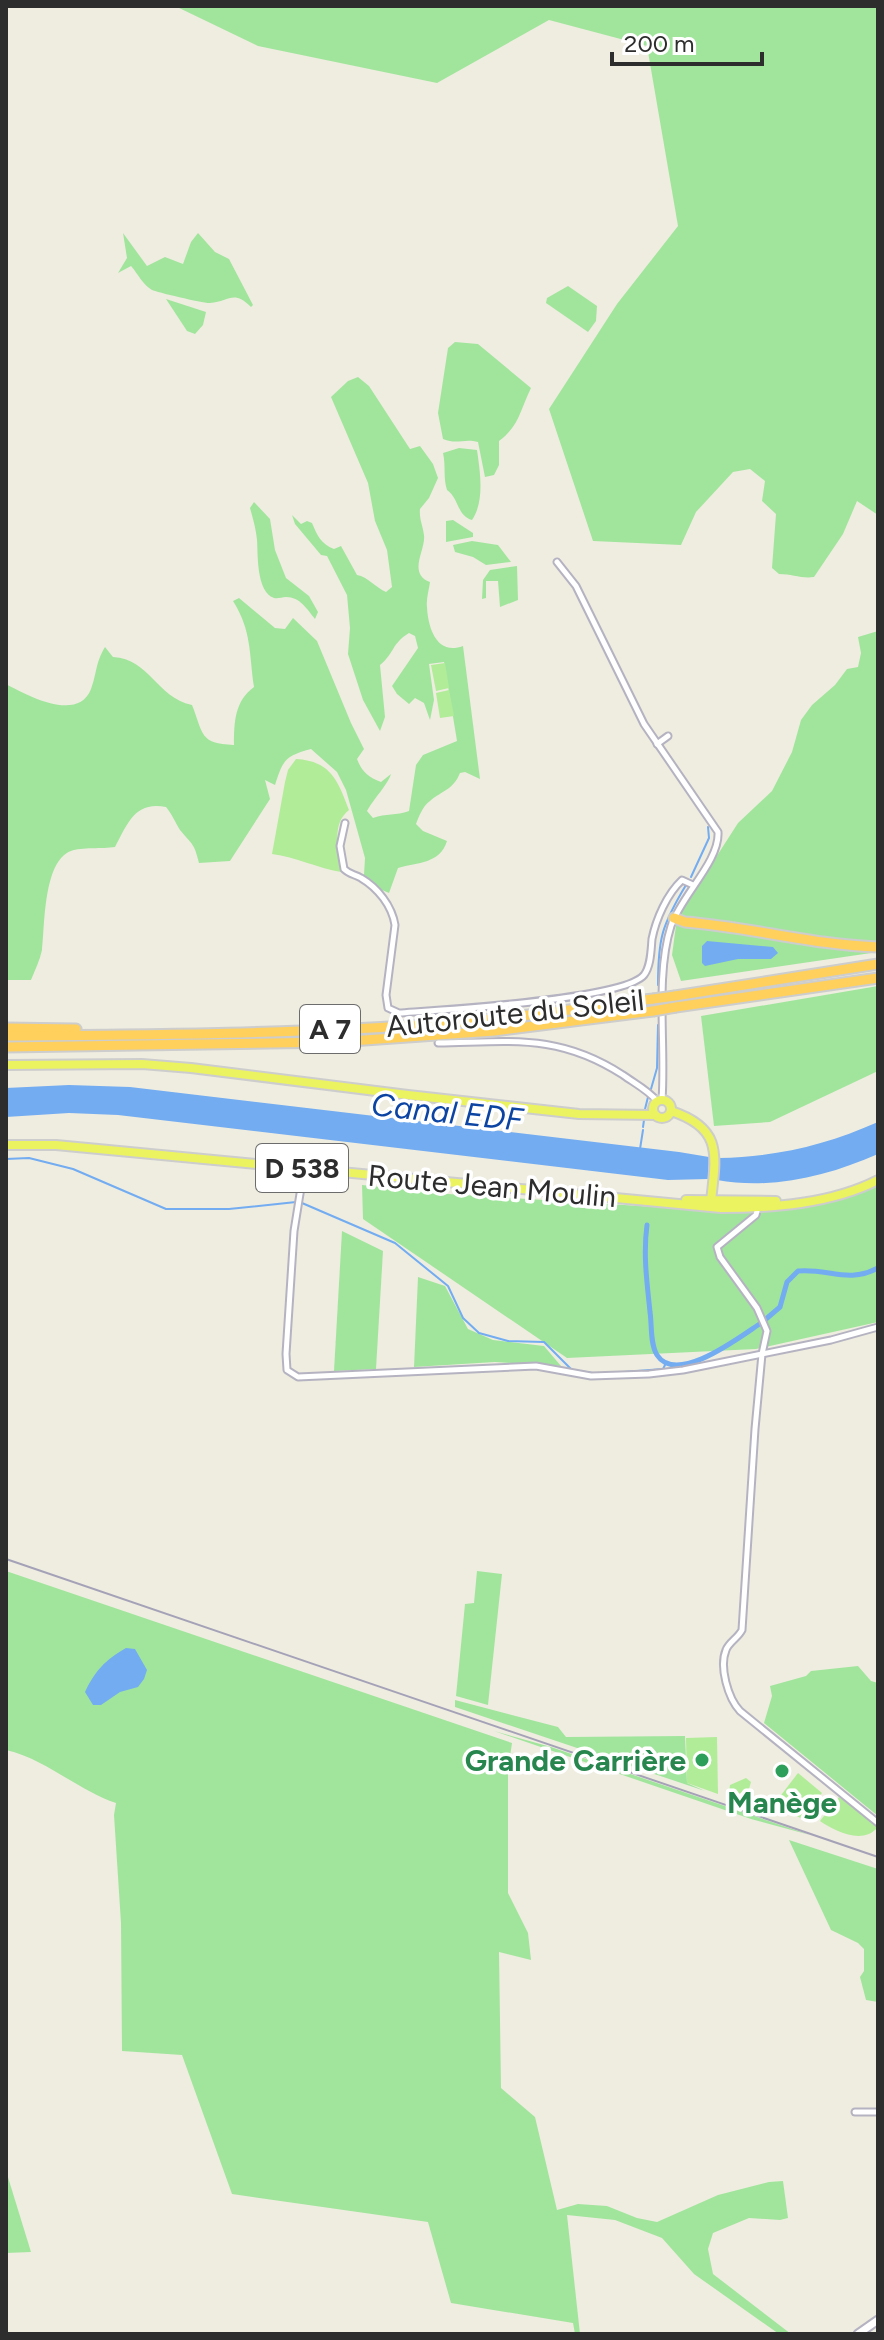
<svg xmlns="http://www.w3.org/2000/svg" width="884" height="2340" viewBox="0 0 884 2340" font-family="Figtree,sans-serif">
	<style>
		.green { fill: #a1e59d }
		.pitch { fill: #b1ec99 }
		.water { fill: #73acf1 }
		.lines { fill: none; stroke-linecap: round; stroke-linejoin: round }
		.stream { stroke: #73acf1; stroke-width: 2 }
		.canal { stroke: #73acf1; stroke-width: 5 }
		.minor-casing { stroke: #b5b3c1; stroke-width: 9 }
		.secondary-casing { stroke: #b5b3c1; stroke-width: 11 }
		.primary-casing { stroke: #cdcdcd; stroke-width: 12 }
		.motorway-casing { stroke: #cdcdcd; stroke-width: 13 }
		.minor { stroke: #fff; stroke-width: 5 }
		.secondary { stroke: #fff; stroke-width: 7 }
		.primary { stroke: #ebf361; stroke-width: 8 }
		.motorway { stroke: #ffd05b; stroke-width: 9 }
		.rail { stroke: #a5a2b8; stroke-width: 2 }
		.motorway-bridge-casing { stroke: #cdcdcd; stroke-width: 13; stroke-linecap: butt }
		.motorway-bridge { stroke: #ffd05b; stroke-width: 9 }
		.leisure-dot { fill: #2e9e5b; stroke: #fff; stroke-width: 3 }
		.labels { text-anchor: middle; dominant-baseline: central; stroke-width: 7; stroke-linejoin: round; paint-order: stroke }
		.shield { fill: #fff; stroke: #6c6c6c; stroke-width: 2 }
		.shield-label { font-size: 28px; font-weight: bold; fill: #2d2d2d }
		.street-label { font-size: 30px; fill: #2d2d2d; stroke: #fff }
		.leisure-label { font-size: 30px; font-weight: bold; fill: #27864d; stroke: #fff; text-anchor: end }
		.water-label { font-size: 32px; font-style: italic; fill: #0c44a3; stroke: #fff }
	</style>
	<rect width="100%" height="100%" fill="#efede0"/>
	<g class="green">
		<path d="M175,6H878V515L857,501L843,534L814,577C802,579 792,574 779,574L772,568L776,514L762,501L765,481L750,469L733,472L696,512L681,545L593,541L549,409L617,304L678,226L647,46L549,20L437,83L258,46Z"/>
		<path d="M123,233L147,266L165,257L183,264L191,242L198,233L215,252L229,259L253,305L251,307C233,289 229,302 210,303C206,304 156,292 152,290C143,285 138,274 131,266L118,273L127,258Z"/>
		<polygon points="568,286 597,306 596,321 588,332 546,303 547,298"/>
		<polygon points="166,299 206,312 203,325 195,334 187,331"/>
		<path d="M455,342L478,344L531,388C520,410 520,425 499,441V465L494,475L485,477L478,442C464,438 458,445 443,439L438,413L448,348Z"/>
		<path d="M358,377L369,386L410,449L420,446L433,464L438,478L429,498L420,509C419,519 423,526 424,535C426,550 407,573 430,582C429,590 426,599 427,607C428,628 437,656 463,646L480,779L465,772L460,773C453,790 443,790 430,801C423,806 419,816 416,824L423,831L447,841C440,864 418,862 398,868L389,893L375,887L364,875L365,858L346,790L337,772L311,749C285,756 283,760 275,785L265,780L270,799L230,861L199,863C194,842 192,845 180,830C175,822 172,814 166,807C135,801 128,823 115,847C103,849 81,847 71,851C43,861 45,927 42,950C40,960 35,970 31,980H6V684C26,695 78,723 91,689C97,673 95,664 105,647L113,657C150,659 156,697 192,705C204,735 199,743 234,745C234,721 235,701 254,687C249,654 252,631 233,601L239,598L275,628L285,629L293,618L317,641L351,723L364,749L357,759C362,772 368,777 381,782L391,774C388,784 373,800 367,811L373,818C386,813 396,816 409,811L416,765L423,755L457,741L444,662L429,664L434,700L430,720L424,703L415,698L409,704L397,694L392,686L418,648L415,636L409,633C392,643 394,654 380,665L385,717L380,731L363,700L348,654L350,628L347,595L327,556L321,555L295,524L292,515L301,524L307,521L312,523C317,535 321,544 334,549L341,546L357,575C368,577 375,587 386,592L392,587L387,550L375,521L368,483L331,397L348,381Z"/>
		<path d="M459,448L477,450C480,471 485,501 472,520C457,516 459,498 447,490C443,477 446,467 443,453Z"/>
		<path d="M254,502L270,519L275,550L286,578L309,596L318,612L315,619C307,609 300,597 286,597C282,597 278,599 274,598C256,592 258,553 257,540C256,529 253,519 250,508Z"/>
		<polygon points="453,520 473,533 473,537 446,542 446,521"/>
		<polygon points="472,541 498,545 511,562 486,565 473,557 455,552 453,545"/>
		<polygon points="517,566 518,600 500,607 498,581 486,581 486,598 482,599 483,580 490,570"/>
		<polygon points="878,631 878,952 681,981 672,955 677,918 738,823 772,791 792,752 801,720 812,705 835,685 847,669 858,667 861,653 858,637"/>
		<polygon points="878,986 878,1071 770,1122 714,1126 701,1016"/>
		<polygon points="362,1185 448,1194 704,1210 831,1200 878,1185 878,1322 756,1349 567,1358 363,1219"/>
		<polygon points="342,1231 383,1251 376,1369 334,1371"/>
		<polygon points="418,1277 445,1286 468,1329 493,1340 544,1346 561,1366 495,1362 414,1367"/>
		<path d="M6,1571L512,1743L508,1770V1893L528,1933L531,1960L499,1952L501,2088L535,2117L557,2210L578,2204L607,2206L637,2218L657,2222L718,2195L769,2182L783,2181L788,2218L780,2220L749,2218L713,2233L708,2249L713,2274L791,2334H779L694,2274L662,2238L615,2220L567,2215L580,2334H575L573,2323L451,2303L428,2222L232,2194L182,2055L122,2051L121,1923L114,1815L116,1803C77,1790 46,1759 6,1750Z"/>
		<polygon points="477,1571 502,1574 488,1705 456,1696 465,1604 474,1603"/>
		<polygon points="858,1666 871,1681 878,1683 878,1816 764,1723 772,1696 770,1686 806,1676 811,1671"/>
		<polygon points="455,1700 558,1727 566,1737 685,1736 687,1783 705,1791 455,1707"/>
		<polygon points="494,1731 551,1747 810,1835 751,1819"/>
		<polygon points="789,1840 878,1869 878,2002 866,2000 860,1977 864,1971 864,1949 858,1943 831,1930"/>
		<polygon points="6,2174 7,2174 31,2252 6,2253"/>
	</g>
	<g class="pitch">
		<polygon points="445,663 449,688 436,691 431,665"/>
		<polygon points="449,690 454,716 440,718 436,693"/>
		<path d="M296,759C331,761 338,781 349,810C331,824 338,850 343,871L341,872C317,868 296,857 272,854L285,782L288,770Z"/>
		<polygon points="717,1737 718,1794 687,1783 686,1738"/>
		<polygon points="798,1773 822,1793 802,1819 775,1803"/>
		<polygon points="746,1778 751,1782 749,1789 736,1795 729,1792 730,1785"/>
		<path d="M839,1797L878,1827C863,1845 836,1832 820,1821Z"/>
	</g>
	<g class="water">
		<polygon points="707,941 773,947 778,953 771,959 738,959 705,966 702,963 702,946"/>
		<polygon points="69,1085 130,1087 679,1152 709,1157 708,1179 668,1180 118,1115 69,1113 6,1117 6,1088"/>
		<path d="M878,1122V1154C828,1176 772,1190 717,1180L719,1158C776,1157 826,1145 878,1122Z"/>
		<path d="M126,1648L135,1649L147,1670L144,1679L138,1687L120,1692L101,1705H93L85,1692C95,1671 105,1660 126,1648Z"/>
	</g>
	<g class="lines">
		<g class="stream">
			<polyline points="691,877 709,838 708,827"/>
			<path d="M658,985C658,938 662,925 686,885"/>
			<polyline points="651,1089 657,1068 658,1025"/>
			<polyline points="645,1109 648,1097"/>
			<polyline points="643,1127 644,1120"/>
			<polyline points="640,1149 643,1130"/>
			<polyline points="6,1159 29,1158 73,1169 166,1209 229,1209 296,1202"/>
			<polyline points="302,1203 395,1243 448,1286 463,1318 479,1333 508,1341 544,1342 572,1370 593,1373"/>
			<polyline points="611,1373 663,1369 666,1363"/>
		</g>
		<g class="canal">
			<path d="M647,1225C643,1255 647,1282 650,1312C652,1325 650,1344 657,1355C677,1386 741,1336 761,1323"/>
			<path d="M766,1319L780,1307L787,1282L798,1271C828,1268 848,1284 878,1268"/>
		</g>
		<g class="minor-casing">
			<g id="minor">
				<path d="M557,562L576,586L644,724L718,832C720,861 681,896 671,926C655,976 666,1046 662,1100"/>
				<polyline points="657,744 668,736"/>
				<path d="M345,823L340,846L344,869C350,875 355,874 361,878C378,888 392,906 395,925L386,995L388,1008L399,1013C439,1010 623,1000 644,975C651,966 651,950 652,939C656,919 667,894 682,880L693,885"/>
				<path d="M438,1043C511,1042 558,1033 623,1075C634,1083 648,1090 657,1101"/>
				<polyline points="304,1169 294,1231 286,1354 287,1370 298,1377 536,1366 591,1376 649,1374 683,1370 831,1340 878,1327"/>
				<path d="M758,1207L756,1215L717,1247L720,1257L757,1308L767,1331L762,1354L755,1429L742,1630C738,1638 729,1642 726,1650C719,1667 728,1698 740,1711L878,1823"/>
				<polyline points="855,2112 878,2112"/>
			</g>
		</g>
		<g class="secondary-casing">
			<polyline id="secondary" points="858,2334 878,2320"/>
		</g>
		<g class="primary-casing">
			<g id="primary">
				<polyline points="6,1065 142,1064 191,1068 408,1095 579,1114 655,1115"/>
				<circle cx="662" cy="1109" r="9"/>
				<path d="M671,1111C723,1128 716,1155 711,1201L714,1205"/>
				<path d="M6,1145H56L721,1208C772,1208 831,1204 878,1180"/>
				<polyline points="686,1200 776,1201"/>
			</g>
		</g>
		<g class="motorway-casing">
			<g id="motorway">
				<path d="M674,918L685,922C750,927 813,945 878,947"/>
				<polyline points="675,996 878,964"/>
				<polyline points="676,1007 878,978"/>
				<polyline points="6,1028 76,1029"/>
				<path d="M6,1036C153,1035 302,1034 449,1023C517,1018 585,1008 653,999"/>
				<polyline points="6,1047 336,1042 494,1031 653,1011"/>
			</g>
		</g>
		<use href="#minor" class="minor"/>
		<use href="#secondary" class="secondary"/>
		<use href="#primary" class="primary"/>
		<use href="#motorway" class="motorway"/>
		<polyline class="rail" points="6,1559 878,1857"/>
		<g class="motorway-bridge-casing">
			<g id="motorway-bridge">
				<polyline points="653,999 675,996"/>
				<polyline points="653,1011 676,1007"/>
			</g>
		</g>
		<use href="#motorway-bridge" class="motorway-bridge"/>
	</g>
	<g class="leisure-dot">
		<circle cx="702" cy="1760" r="8"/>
		<circle cx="782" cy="1771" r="8"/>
	</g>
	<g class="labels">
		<g class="shield">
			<rect x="300" y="1005" width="60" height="48" rx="6"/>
			<rect x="256" y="1144" width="92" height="48" rx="6"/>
		</g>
		<g class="shield-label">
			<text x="330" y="1029">A 7</text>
			<text x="302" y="1168">D 538</text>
		</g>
		<g class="street-label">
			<text transform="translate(515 1013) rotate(-6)">Autoroute du Soleil</text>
			<text transform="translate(492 1186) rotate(5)">Route Jean Moulin</text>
		</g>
		<g class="leisure-label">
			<text x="686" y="1760">Grande Carrière</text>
			<text x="782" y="1802" text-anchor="middle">Manège</text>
		</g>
		<g class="water-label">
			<text transform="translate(447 1112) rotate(6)">Canal EDF</text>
		</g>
	</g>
	<rect width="884" height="2340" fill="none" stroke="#2d2d2d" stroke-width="16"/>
	<path d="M612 52v12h150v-12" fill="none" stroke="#2d2d2d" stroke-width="4"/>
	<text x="624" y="52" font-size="24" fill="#2d2d2d" stroke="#ffffff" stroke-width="6" paint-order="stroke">200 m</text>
</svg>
